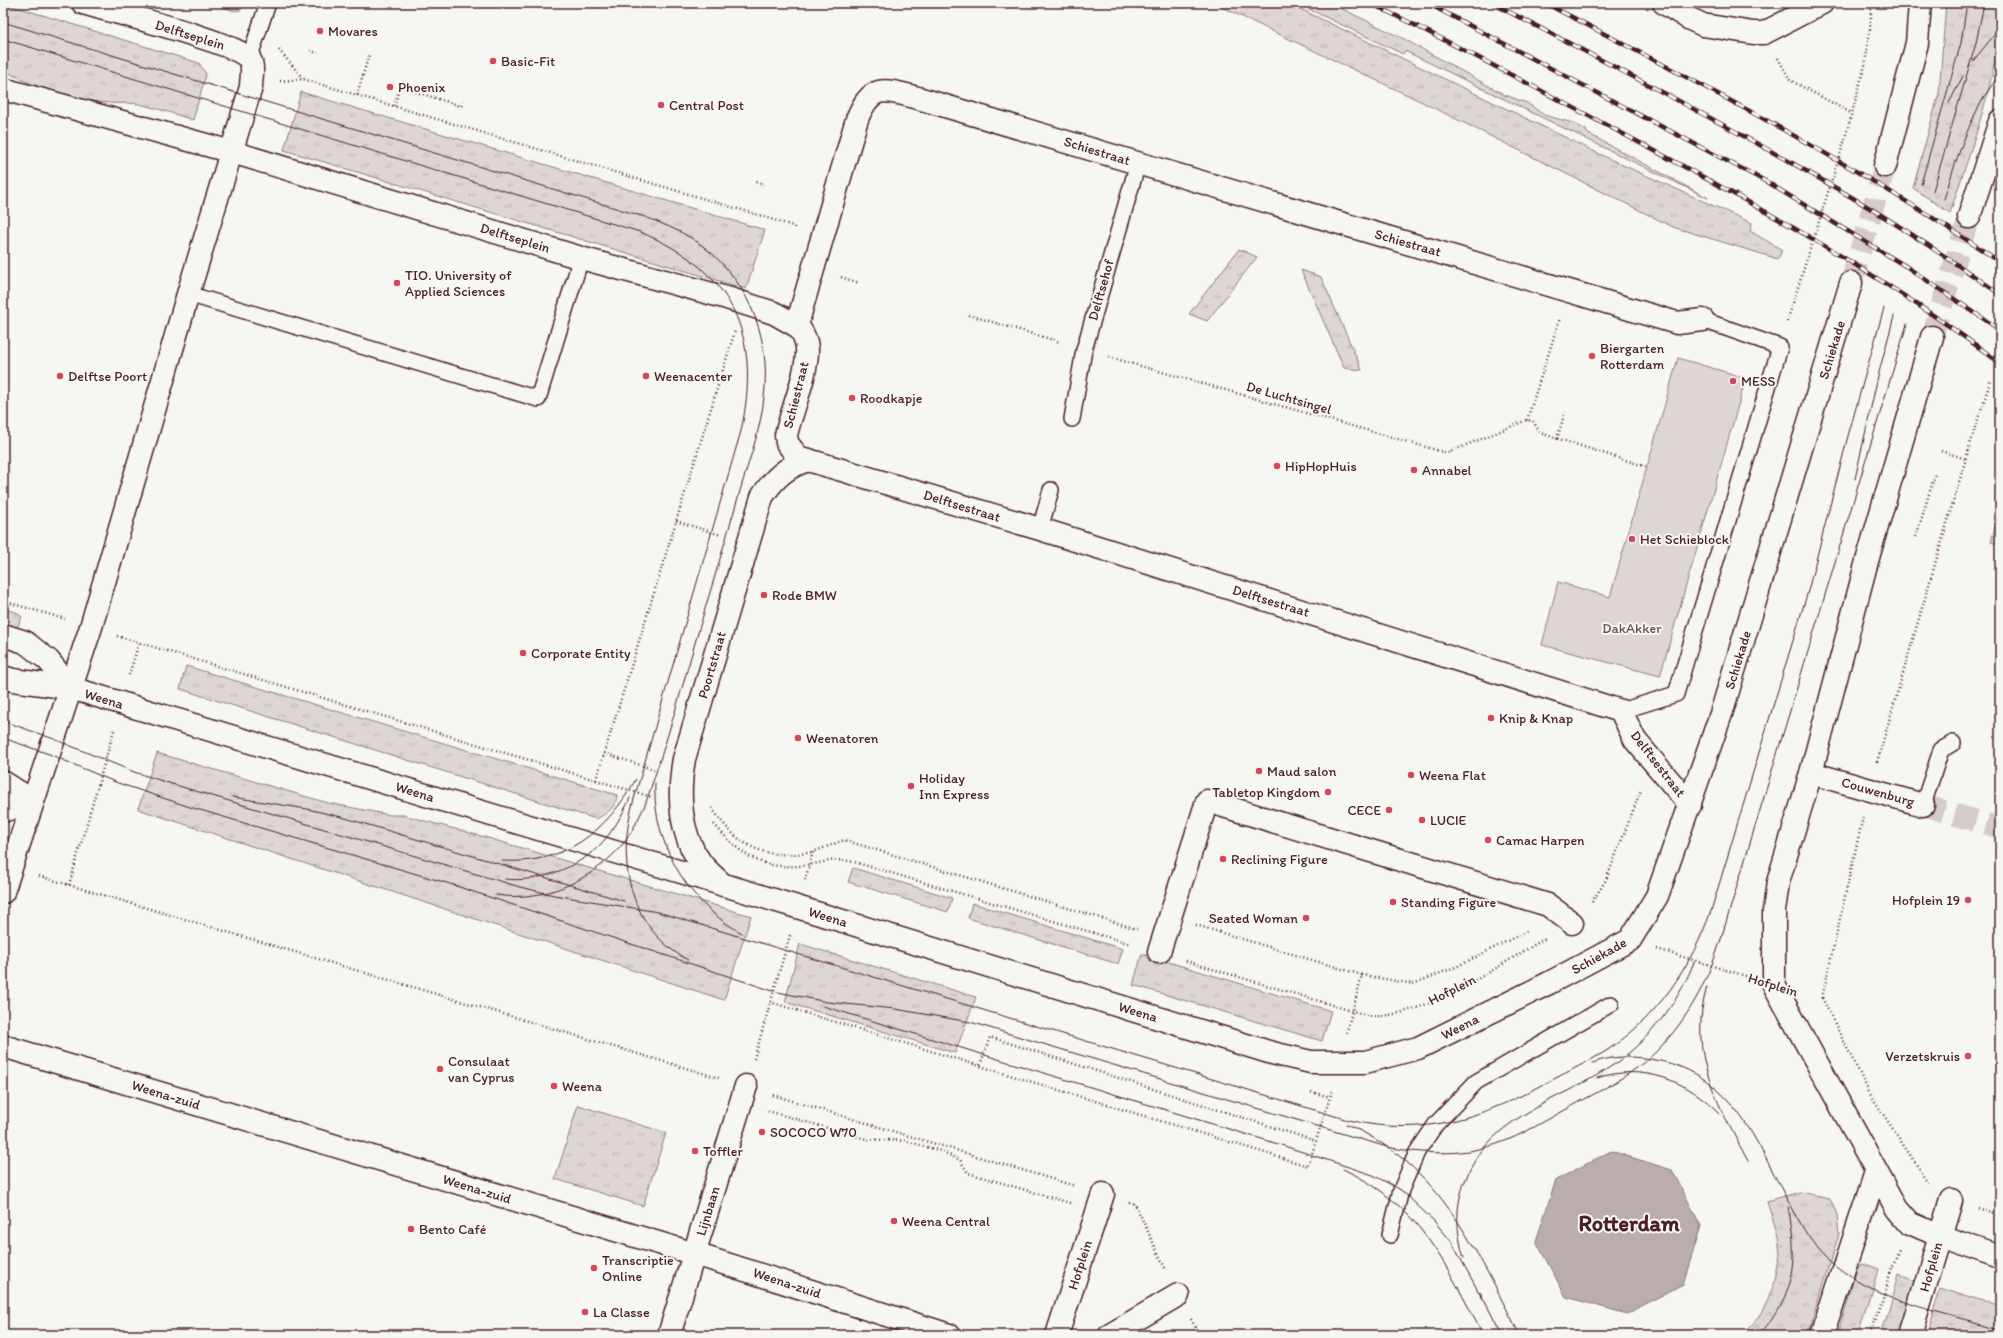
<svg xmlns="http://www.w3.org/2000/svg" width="2003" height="1338" viewBox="0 0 2003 1338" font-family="Itim,sans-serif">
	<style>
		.grass { fill: url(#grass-tufts); stroke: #947a80 }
		.green { fill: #ddd6d5; stroke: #947a80 }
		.water { fill: #bbadae; stroke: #8e747a }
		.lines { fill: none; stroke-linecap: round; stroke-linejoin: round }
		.minor-tunnel { stroke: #d4cbca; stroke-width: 22; stroke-dasharray: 22 11; stroke-linecap: butt }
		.secondary-tunnel { stroke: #d4cbca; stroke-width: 22; stroke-dasharray: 22 11; stroke-linecap: butt }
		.service-casing { stroke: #4a1f2b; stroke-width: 18 }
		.pedestrian-casing { stroke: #4a1f2b; stroke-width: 25 }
		.minor-casing { stroke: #4a1f2b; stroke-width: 25 }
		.tertiary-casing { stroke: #4a1f2b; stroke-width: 25 }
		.secondary-casing { stroke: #4a1f2b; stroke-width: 25 }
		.path { stroke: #4a1f2b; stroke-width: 2.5; stroke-dasharray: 1 3; stroke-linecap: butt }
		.service { stroke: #f6f6f2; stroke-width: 15 }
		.pedestrian { stroke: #f6f6f2; stroke-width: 22 }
		.minor { stroke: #f6f6f2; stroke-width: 22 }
		.tertiary { stroke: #f6f6f2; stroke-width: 22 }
		.secondary { stroke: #f6f6f2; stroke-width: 22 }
		.tram { stroke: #4a1f2b; stroke-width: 1 }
		.rail-casing { stroke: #4a1f2b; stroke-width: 4.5 }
		.rail { stroke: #f6f6f2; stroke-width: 3; stroke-dasharray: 9; stroke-linecap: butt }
		.poi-dot { fill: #d1495b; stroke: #f6f6f2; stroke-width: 1.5 }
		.labels { text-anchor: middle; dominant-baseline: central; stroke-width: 4; stroke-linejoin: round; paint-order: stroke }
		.poi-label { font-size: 14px; fill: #4a1f2b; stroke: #f6f6f2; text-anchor: start }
		.street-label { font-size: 14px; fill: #4a1f2b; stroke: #f6f6f2 }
		.park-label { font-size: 14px; fill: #6f4d56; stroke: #f6f6f2 }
		.town-label { font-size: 22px; font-weight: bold; fill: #4a1f2b; stroke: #f6f6f2 }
	</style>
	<defs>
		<pattern id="grass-tufts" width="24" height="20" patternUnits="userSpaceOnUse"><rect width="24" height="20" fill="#ddd6d5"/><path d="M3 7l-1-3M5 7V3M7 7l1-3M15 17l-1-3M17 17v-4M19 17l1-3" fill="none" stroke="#bfb7b7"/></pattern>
	</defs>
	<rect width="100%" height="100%" fill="#f6f6f2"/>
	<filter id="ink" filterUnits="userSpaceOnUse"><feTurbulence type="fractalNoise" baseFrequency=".025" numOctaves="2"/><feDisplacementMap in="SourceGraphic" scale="8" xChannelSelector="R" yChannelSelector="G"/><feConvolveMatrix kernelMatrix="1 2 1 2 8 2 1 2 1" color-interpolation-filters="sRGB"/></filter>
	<g filter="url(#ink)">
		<g class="grass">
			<path d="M3,3L199,63L206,74L193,120C177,115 160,109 143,105C132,102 121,104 110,103C78,101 30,87 3,69Z"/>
			<polygon points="210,3 245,3 241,10 235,11"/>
			<polygon points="1213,3 1288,3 1616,162 1752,223 1750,231 1782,250 1778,259 1673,227 1418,100"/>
			<polygon points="1296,3 1330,3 1404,39 1505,95 1527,103 1544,115 1573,123 1586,130 1587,133 1708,198 1405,51 1403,54"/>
			<path d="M1946,3H2000C2000,75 1972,145 1950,213L1913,188L1939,93Z"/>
			<polygon points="301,92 765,230 746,289 284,150"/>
			<polygon points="1239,249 1257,257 1207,321 1189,314"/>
			<polygon points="1301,270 1321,277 1362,370 1344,368"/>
			<polygon points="2000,509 2000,545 1991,542"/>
			<polygon points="3,609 16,612 22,617 17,628 3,628"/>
			<path d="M186,666L617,795C617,807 605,815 596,819L180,689Z"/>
			<polygon points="157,753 328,803 390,815 403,815 481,836 751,916 724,1000 138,809"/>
			<polygon points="853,868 952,898 948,912 848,882"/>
			<polygon points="972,903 1123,949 1118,964 968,918"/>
			<polygon points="800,944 976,997 955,1053 785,1002"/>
			<polygon points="1142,954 1331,1011 1322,1041 1133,985"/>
			<polygon points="578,1105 666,1133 643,1206 555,1179"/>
			<polygon points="1800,1192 1830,1198 1837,1216 1839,1234 1808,1335 1742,1335 1759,1317 1775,1281 1780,1255 1778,1235 1767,1201"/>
			<polygon points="1861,1264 1878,1270 1858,1335 1837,1335 1858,1266"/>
			<polygon points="1898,1275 1914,1281 1898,1335 1880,1335"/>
			<polygon points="1941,1288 2000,1307 2000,1335 1927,1335"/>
		</g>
		<polygon class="green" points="1678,358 1746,378 1660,676 1542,645 1558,582 1610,597"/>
		<polygon class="water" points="1611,1151 1672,1170 1701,1226 1683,1284 1627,1314 1566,1297 1536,1241 1556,1180"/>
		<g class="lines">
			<polyline class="minor-tunnel" points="1923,805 2000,828"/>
			<g class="secondary-tunnel">
				<polyline points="1851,283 1885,166"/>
				<polyline points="1932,337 1969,217"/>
			</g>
			<g class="service-casing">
				<g id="service">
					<polyline points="249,59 268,3"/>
					<polyline points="188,294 538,399 581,258"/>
					<polyline points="1072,419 1084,350 1138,163"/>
					<polyline points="1040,529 1051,490"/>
					<polyline points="1621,711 1676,694 1780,347 1703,320"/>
					<polyline points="1923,805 1941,750 1953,743"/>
					<polyline points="1390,1235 1401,1190 1417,1152 1436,1124 1476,1082 1611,1004"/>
				</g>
			</g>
			<g class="pedestrian-casing">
				<g id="pedestrian">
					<polyline points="1159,952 1207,801 1548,905 1572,923"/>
					<polyline points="669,1335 746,1086"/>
					<polyline points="1057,1335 1103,1194"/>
					<polyline points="1110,1335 1178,1295"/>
					<polyline points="1910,1335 1951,1200"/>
				</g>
			</g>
			<g class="minor-casing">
				<g id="minor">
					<polyline points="1664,3 1688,18 1703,25 1753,33 1764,33 1822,3"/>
					<polyline points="3,89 232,152 581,258 727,298 774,313 797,326"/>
					<polyline points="1811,773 1923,805"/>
					<path d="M1690,805L1635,740L1621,711L1040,529L798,457L787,443L786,435C791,412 812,363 806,342C804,335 801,330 797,326L802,307L857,119C872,83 884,89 918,98L1677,323L1703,320"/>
					<path d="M723,885C716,878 707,871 701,863C679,834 678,793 684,759L762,497C773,479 788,465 809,460"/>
					<path d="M3,892L91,627L188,294L251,87C251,79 254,67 250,60C239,43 109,11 83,3"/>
					<polyline points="3,1046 695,1254 949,1335"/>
				</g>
			</g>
			<g class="tertiary-casing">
				<g id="tertiary">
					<polyline points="3,635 25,642 48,660 71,688"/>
					<polyline points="3,811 33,801"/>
				</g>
			</g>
			<g class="secondary-casing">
				<g id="secondary">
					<polyline points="1885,166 1917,43 1920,3"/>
					<polyline points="1969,217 2000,121"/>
					<polyline points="1932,337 1867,561 1811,773 1778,882 1774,911 1774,985 1897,1208 1910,1223 1940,1236 2000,1257"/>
					<polyline points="3,677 13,680 71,688 797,907 1272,1053 1311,1062 1365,1062 1418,1048 1549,983 1630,940 1657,896 1721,714 1851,283"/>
					<polyline points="3,782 33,801"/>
					<polyline points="1822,1335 1876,1172"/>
				</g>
			</g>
			<g class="path">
				<polyline points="279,50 303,78"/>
				<polyline points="310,51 318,53"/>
				<polyline points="1778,58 1790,80 1851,113"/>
				<polyline points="280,81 303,79 755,214 793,226 795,229"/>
				<polyline points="357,95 369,55"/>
				<polyline points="394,106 400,87 461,106 463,102"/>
				<polyline points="756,182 764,184"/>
				<polyline points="841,277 859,283"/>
				<polyline points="969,315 1060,342"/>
				<polyline points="1787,322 1844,142 1865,65 1871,20 1871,3"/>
				<polyline points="1109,357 1447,453 1527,420 1533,421 1540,433 1647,467"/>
				<polyline points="1527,420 1560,318"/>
				<polyline points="1557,439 1565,412"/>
				<polyline points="1941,451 1966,459"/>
				<polyline points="676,521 721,535"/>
				<polyline points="1916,537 1935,474"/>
				<polyline points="3,601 65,619"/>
				<polyline points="117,636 652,797"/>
				<polyline points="129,675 139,643"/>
				<polyline points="3,713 5,708"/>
				<polyline points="604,753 655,770"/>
				<polyline points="1877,762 1974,431 1991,380"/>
				<polyline points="596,780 735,331"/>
				<path d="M712,808C739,849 766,860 813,852"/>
				<path d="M714,824C742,857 763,871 808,865C826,862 835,858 854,862L1131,944"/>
				<polyline points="39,876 719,1078"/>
				<polyline points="805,880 813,852 844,840 1137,929"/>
				<polyline points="69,885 114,730"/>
				<polyline points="1592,902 1606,880 1641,790"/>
				<polyline points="1196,925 1362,975 1346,1034"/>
				<polyline points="1657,949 1746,976"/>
				<path d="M1186,961L1352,1011C1361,1013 1371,1017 1380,1016C1436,1011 1497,966 1546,938"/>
				<polyline points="1362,975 1413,984 1458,966 1529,930"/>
				<polyline points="1822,998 1863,817"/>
				<polyline points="1822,998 1870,1094 1929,1184"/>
				<polyline points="770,1002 1308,1166 1332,1091"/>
				<polyline points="754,1059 790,935"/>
				<polyline points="980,1065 990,1037 1316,1141"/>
				<polyline points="1311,1092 1330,1097"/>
				<polyline points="773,1095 1075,1186"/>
				<polyline points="768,1111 866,1139 906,1141 941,1151 960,1160 968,1173 1070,1203"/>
				<polyline points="1129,1202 1135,1204 1166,1270"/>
				<polyline points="1978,1208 2000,1216"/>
				<polyline points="1191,1319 1199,1335"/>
				<polyline points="1871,1335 1883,1293 1899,1250"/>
			</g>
			<use href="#service" class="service"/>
			<use href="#pedestrian" class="pedestrian"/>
			<use href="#minor" class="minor"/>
			<use href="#tertiary" class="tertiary"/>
			<use href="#secondary" class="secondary"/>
			<g class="tram">
				<path d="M3,22L645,217C661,223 678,230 693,239C746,274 772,335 764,397C761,427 751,455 742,484C733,516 723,547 714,579C691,654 671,731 645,805C639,817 634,829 626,840C596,879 545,903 496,895"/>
				<path d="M3,39L640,232C733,270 762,335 741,431L632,806C617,865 630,929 688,960"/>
				<polyline points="1973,61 2000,28"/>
				<polyline points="1949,103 1963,76"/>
				<polyline points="1921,184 1961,43 1967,3"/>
				<polyline points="1933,191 1976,43 1984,3"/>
				<path d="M1944,199C1958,154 1971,111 2000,74"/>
				<polyline points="1855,479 1878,376 1894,316"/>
				<path d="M3,721L54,739L134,772L172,784L520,887L554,895L658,912L1348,1120C1426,1138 1483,1117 1550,1081C1569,1071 1588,1062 1606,1051C1657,1018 1691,967 1711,911L1808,591L1848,436L1884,308"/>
				<polyline points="3,738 49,754 115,782 190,807 457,886"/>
				<path d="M655,783C652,843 689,905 742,933"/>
				<polyline points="232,797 307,809 342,817 624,901"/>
				<path d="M502,861C565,865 606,832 636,779"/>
				<path d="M505,879C536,883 575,869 598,847C612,833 622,816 630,798"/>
				<path d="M453,885L773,991L827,1002L895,1009L970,1022L1387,1147C1418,1153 1452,1156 1483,1148C1513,1141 1539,1124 1565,1110C1600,1090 1639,1073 1665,1042C1692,1012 1709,977 1721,939L1907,324"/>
				<path d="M1707,987C1687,1054 1718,1104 1748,1161"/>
				<polyline points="823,1006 1275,1143 1373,1175 1401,1190 1434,1221 1451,1241 1482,1298"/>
				<path d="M1593,1063C1612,1055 1635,1056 1655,1060C1737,1074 1758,1149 1794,1212C1803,1228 1812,1244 1825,1257C1872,1300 1941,1312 2000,1329"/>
				<path d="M1597,1078C1642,1063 1688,1080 1720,1114"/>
				<path d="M1346,1124C1442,1166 1474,1248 1520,1335"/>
				<path d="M1343,1169C1420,1204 1446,1265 1483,1335"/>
				<path d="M1464,1258C1456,1231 1455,1206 1465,1181C1491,1110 1572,1099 1624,1057C1655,1032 1680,999 1694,962"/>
				<polyline points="1480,1292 1502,1335"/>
				<path d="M1760,1335C1794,1298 1799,1255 1788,1208"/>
				<path d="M1789,1335C1815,1328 1844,1330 1870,1335"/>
			</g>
			<g class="rail-casing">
				<g id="rail">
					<path d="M1370,3C1451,42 1530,85 1610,127C1744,198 1878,271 2000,363"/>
					<polyline points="1427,3 1765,181 1907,267 2000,330"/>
					<path d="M1492,3C1613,66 1735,129 1853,198C1904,228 1952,261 2000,294"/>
					<path d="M1545,3C1700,84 1855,163 2000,262"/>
				</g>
			</g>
			<use href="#rail" class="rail"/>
		</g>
	</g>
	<g class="poi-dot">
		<circle cx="320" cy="31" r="4"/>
		<circle cx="493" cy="61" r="4"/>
		<circle cx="390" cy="87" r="4"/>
		<circle cx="661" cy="105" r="4"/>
		<circle cx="397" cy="283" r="4"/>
		<circle cx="1592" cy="356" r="4"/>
		<circle cx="60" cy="376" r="4"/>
		<circle cx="646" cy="376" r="4"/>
		<circle cx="1733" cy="381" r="4"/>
		<circle cx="852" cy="398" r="4"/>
		<circle cx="1277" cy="466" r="4"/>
		<circle cx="1414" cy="470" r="4"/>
		<circle cx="1632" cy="539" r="4"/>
		<circle cx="764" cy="595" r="4"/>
		<circle cx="523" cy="653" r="4"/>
		<circle cx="1491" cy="718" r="4"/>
		<circle cx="798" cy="738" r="4"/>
		<circle cx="1259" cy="771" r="4"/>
		<circle cx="1411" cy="775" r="4"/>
		<circle cx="911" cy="786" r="4"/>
		<circle cx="1328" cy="792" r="4"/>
		<circle cx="1389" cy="810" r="4"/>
		<circle cx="1422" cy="820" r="4"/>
		<circle cx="1488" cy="840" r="4"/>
		<circle cx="1223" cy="859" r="4"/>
		<circle cx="1968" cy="900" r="4"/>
		<circle cx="1393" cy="902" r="4"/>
		<circle cx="1306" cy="918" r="4"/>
		<circle cx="1968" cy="1056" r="4"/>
		<circle cx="440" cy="1069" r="4"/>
		<circle cx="554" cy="1086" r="4"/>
		<circle cx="762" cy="1132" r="4"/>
		<circle cx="695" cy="1151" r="4"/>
		<circle cx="894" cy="1221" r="4"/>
		<circle cx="411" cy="1229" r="4"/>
		<circle cx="594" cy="1268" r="4"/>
		<circle cx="585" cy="1312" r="4"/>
	</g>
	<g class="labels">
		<g class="poi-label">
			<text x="328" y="31">Movares</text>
			<text x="501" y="61">Basic-Fit</text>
			<text x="398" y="87">Phoenix</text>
			<text x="669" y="105">Central Post</text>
			<text x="405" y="275">TIO. University of<tspan x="405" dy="16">Applied Sciences</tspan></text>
			<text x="1600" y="348">Biergarten<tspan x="1600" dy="16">Rotterdam</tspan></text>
			<text x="68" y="376">Delftse Poort</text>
			<text x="654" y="376">Weenacenter</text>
			<text x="1741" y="381">MESS</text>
			<text x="860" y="398">Roodkapje</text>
			<text x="1285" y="466">HipHopHuis</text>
			<text x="1422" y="470">Annabel</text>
			<text x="1640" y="539">Het Schieblock</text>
			<text x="772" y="595">Rode BMW</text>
			<text x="531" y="653">Corporate Entity</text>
			<text x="1499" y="718">Knip &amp; Knap</text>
			<text x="806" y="738">Weenatoren</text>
			<text x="1267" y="771">Maud salon</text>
			<text x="1419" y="775">Weena Flat</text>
			<text x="919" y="778">Holiday<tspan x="919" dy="16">Inn Express</tspan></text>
			<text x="1320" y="792" text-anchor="end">Tabletop Kingdom</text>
			<text x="1381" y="810" text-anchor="end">CECE</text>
			<text x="1430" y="820">LUCIE</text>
			<text x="1496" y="840">Camac Harpen</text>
			<text x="1231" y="859">Reclining Figure</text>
			<text x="1960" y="900" text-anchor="end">Hofplein 19</text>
			<text x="1401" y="902">Standing Figure</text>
			<text x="1298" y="918" text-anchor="end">Seated Woman</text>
			<text x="1960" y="1056" text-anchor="end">Verzetskruis</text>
			<text x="448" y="1061">Consulaat<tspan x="448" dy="16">van Cyprus</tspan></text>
			<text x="562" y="1086">Weena</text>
			<text x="770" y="1132">SOCOCO W70</text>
			<text x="703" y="1151">Toffler</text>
			<text x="902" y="1221">Weena Central</text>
			<text x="419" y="1229">Bento Café</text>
			<text x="602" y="1260">Transcriptie<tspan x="602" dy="16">Online</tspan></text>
			<text x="593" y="1312">La Classe</text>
		</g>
		<g class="street-label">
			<text transform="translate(190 35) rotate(17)">Delftseplein</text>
			<text transform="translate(1097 151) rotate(17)">Schiestraat</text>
			<text transform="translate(515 238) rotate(17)">Delftseplein</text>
			<text transform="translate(1408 243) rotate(16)">Schiestraat</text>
			<text transform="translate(1101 290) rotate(-74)">Delftsehof</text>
			<text transform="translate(1832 350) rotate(-73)">Schiekade</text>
			<text transform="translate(796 395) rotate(-76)">Schiestraat</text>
			<text transform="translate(1289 398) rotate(16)">De Luchtsingel</text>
			<text transform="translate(962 506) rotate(17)">Delftsestraat</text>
			<text transform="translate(1271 601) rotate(17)">Delftsestraat</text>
			<text transform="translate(1738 660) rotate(-73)">Schiekade</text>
			<text transform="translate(712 665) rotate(-74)">Poortstraat</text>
			<text transform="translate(104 699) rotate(17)">Weena</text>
			<text transform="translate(1658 764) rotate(52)">Delftsestraat</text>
			<text transform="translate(415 792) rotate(17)">Weena</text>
			<text transform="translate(1878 792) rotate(16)">Couwenburg</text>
			<text transform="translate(828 917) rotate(17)">Weena</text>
			<text transform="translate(1599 956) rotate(-29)">Schiekade</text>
			<text transform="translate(1773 985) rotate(17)">Hofplein</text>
			<text transform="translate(1452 990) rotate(-27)">Hofplein</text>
			<text transform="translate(1138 1012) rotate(17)">Weena</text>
			<text transform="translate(1460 1027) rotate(-27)">Weena</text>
			<text transform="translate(166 1095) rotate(17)">Weena-zuid</text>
			<text transform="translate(477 1189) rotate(17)">Weena-zuid</text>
			<text transform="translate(708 1211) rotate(-73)">Lijnbaan</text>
			<text transform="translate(1080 1265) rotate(-72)">Hofplein</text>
			<text transform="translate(1931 1267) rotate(-74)">Hofplein</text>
			<text transform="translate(787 1283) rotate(18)">Weena-zuid</text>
		</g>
		<g class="park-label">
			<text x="1632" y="628">DakAkker</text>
		</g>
		<g class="town-label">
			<text x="1629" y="1223">Rotterdam</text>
		</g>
	</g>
	<rect width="2003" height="1338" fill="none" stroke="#f6f6f2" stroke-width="16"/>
	<rect x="8" y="8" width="1987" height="1322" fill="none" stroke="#4a1f2b" stroke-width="1.5" filter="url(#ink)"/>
</svg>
